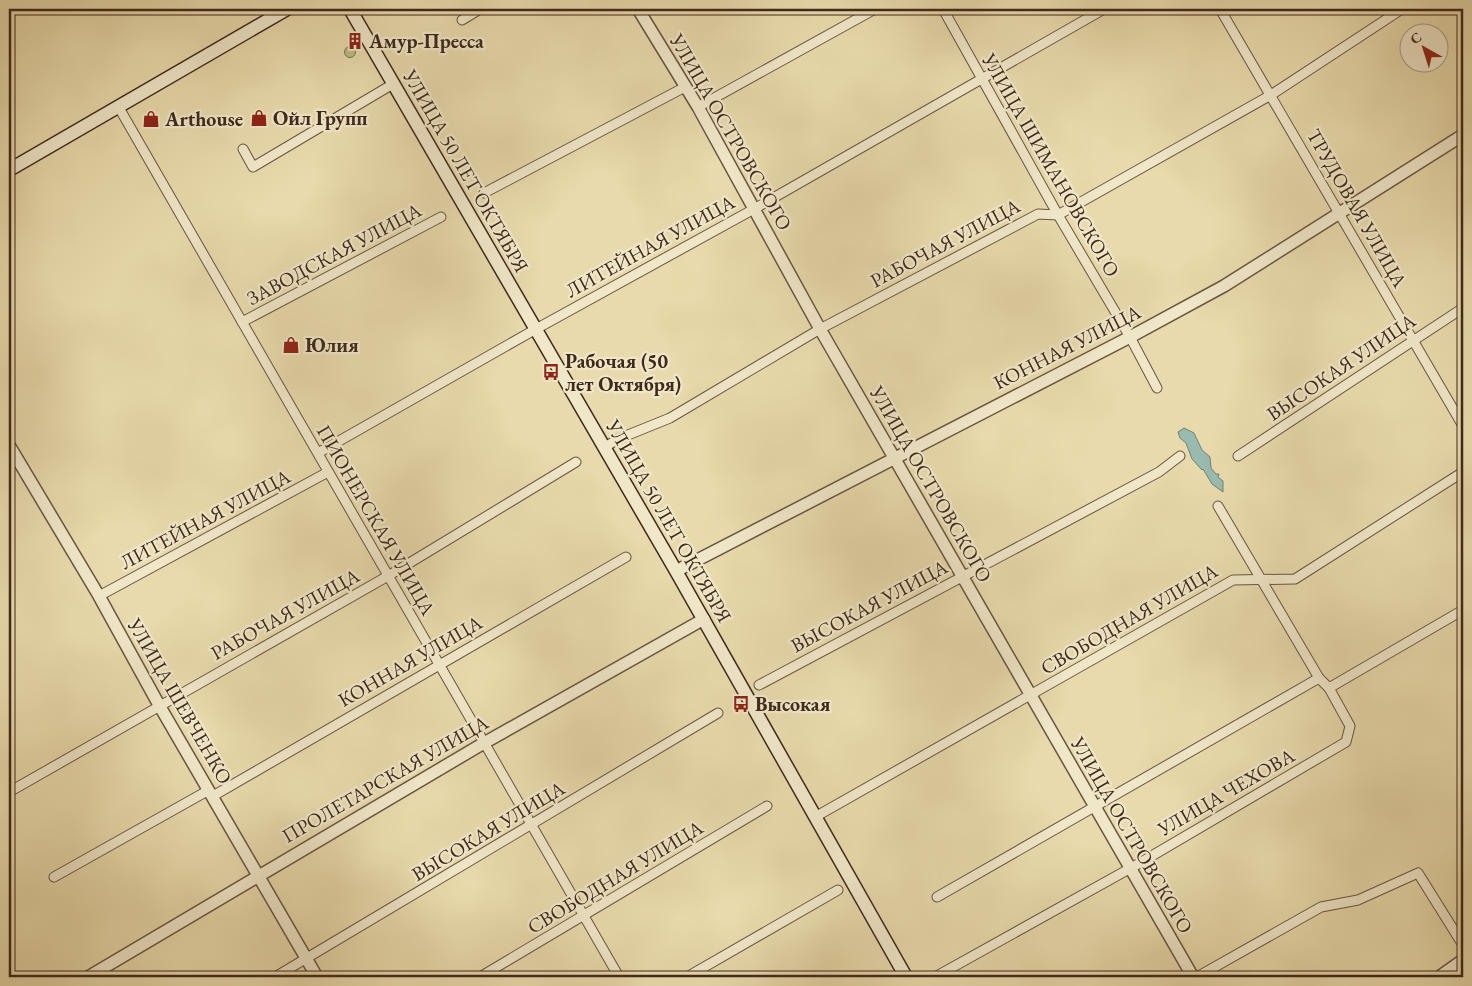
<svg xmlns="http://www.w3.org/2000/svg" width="1472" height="986" viewBox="0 0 1472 986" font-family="'EB Garamond',serif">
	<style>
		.green { fill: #babe86; stroke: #7c7452 }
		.water { fill: #98baaf; stroke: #748075 }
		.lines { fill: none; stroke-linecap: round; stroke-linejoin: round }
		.minor-casing { stroke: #695541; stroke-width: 11 }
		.tertiary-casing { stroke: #695541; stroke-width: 14 }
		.secondary-casing { stroke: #3f291d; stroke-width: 15 }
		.minor { stroke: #f0e7c9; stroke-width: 9 }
		.tertiary { stroke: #f0e7c9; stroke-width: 11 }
		.secondary { stroke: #f0e7c9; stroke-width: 12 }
		.labels { text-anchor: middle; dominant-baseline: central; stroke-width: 4.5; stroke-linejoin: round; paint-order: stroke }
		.poi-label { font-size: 20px; font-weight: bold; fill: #3f291d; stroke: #f0e7c9; text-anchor: start }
		.street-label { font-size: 20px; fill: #3f291d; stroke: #f0e7c9 }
	</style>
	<rect width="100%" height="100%" fill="#e8daac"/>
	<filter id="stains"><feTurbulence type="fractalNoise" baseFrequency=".004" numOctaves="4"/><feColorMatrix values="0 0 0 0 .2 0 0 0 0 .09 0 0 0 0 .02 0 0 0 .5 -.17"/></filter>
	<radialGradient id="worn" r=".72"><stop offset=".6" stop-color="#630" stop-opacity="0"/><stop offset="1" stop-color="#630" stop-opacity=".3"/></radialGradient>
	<circle class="green" cx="350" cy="52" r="5.5"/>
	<polygon class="water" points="1184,428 1194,433 1202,450 1210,457 1211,468 1216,474 1219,474 1218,477 1223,481 1223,492 1212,484 1203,469 1202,470 1192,459 1186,443 1180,438 1178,432"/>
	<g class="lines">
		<g class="minor-casing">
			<g id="minor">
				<polyline points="943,9 1058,215 1130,337 1157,388"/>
				<polyline points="1220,9 1463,426"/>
				<polyline points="462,20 480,9"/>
				<polyline points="118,106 619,977"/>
				<polyline points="698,107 875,9"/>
				<polyline points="243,149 253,167 393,84"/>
				<polyline points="484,193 685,87"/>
				<polyline points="242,322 441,217"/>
				<polyline points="605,447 618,439 670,418 820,329 1038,214 1058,215 1271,95 1402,9"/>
				<polyline points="318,453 536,329 754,209 1104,9"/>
				<polyline points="1238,456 1463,308"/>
				<polyline points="1218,506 1319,678 1329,688"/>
				<polyline points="99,596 328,472"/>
				<polyline points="759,685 1159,472 1180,456"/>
				<polyline points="9,792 388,576 576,462"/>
				<polyline points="213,796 626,557"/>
				<polyline points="815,817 1233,580 1295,579 1463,472"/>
				<polyline points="54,877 209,790"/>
				<polyline points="937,897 1319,678"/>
				<polyline points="275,977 718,713"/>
				<polyline points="480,977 767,806"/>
				<polyline points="687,977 838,890"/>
				<polyline points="935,977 1138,864 1346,742 1350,726 1329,688 1463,610"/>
				<polyline points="1197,977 1321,907 1358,900 1418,873 1463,945"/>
			</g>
		</g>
		<g class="tertiary-casing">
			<g id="tertiary">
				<polyline points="638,9 698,107 820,329 1193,977"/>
				<polyline points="9,445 99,596 159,705 317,977"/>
				<polyline points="676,571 1130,337 1224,286 1463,135"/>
				<polyline points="88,977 484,743 704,619"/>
				<polyline points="1439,977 1463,960"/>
			</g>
		</g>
		<g class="secondary-casing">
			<g id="secondary">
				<polyline points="350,9 676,571 906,977"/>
				<polyline points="9,170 287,9"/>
			</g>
		</g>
		<use href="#minor" class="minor"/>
		<use href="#tertiary" class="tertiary"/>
		<use href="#secondary" class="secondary"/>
	</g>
	<defs>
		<g id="building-bare" transform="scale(1.35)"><path d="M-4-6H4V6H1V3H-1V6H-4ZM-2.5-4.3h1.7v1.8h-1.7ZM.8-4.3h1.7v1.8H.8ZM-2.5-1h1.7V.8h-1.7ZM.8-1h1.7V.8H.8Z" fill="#8f2418" stroke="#f0e7c9" stroke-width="2.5" paint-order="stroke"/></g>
		<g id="shop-bare" transform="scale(1.35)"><path d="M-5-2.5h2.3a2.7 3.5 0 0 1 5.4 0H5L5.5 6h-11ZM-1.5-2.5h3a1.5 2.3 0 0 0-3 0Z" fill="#8f2418" stroke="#f0e7c9" stroke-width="2.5" paint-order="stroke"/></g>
		<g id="bus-bare" transform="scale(1.35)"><path d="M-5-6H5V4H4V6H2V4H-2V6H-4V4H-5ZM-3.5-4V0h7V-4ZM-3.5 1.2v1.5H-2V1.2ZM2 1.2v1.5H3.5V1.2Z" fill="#8f2418" stroke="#f0e7c9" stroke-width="2.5" paint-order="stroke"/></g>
	</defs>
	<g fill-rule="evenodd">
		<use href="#building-bare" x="355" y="41"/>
		<use href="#shop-bare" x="259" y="118"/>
		<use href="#shop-bare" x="151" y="119"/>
		<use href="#shop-bare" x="291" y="345"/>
		<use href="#bus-bare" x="551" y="372"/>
		<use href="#bus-bare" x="741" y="704"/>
	</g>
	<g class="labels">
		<g class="poi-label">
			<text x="369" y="41">Амур-Пресса</text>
			<text x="273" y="118">Ойл Групп</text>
			<text x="165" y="119">Arthouse</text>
			<text x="305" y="345">Юлия</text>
			<text x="565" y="361">Рабочая (50<tspan x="565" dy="23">лет Октября)</tspan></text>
			<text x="755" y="704">Высокая</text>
		</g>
		<g class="street-label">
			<text transform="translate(731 132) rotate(60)">УЛИЦА ОСТРОВСКОГО</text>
			<text transform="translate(1051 165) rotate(60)">УЛИЦА ШИМАНОВСКОГО</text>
			<text transform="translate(466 171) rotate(60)">УЛИЦА 50 ЛЕТ ОКТЯБРЯ</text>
			<text transform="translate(1357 208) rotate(60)">ТРУДОВАЯ УЛИЦА</text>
			<text transform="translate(945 243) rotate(-28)">РАБОЧАЯ УЛИЦА</text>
			<text transform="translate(650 246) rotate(-29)">ЛИТЕЙНАЯ УЛИЦА</text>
			<text transform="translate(334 254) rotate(-28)">ЗАВОДСКАЯ УЛИЦА</text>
			<text transform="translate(1067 347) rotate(-27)">КОННАЯ УЛИЦА</text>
			<text transform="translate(1341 367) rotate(-34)">ВЫСОКАЯ УЛИЦА</text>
			<text transform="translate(931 484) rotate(60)">УЛИЦА ОСТРОВСКОГО</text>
			<text transform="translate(205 519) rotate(-28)">ЛИТЕЙНАЯ УЛИЦА</text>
			<text transform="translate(376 520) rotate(60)">ПИОНЕРСКАЯ УЛИЦА</text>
			<text transform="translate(669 521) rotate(60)">УЛИЦА 50 ЛЕТ ОКТЯБРЯ</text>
			<text transform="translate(869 606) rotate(-28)">ВЫСОКАЯ УЛИЦА</text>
			<text transform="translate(285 614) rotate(-29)">РАБОЧАЯ УЛИЦА</text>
			<text transform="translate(1129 619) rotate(-30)">СВОБОДНАЯ УЛИЦА</text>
			<text transform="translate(410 661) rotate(-30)">КОННАЯ УЛИЦА</text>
			<text transform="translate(180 701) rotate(60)">УЛИЦА ШЕВЧЕНКО</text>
			<text transform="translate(385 779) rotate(-30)">ПРОЛЕТАРСКАЯ УЛИЦА</text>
			<text transform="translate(1226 792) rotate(-30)">УЛИЦА ЧЕХОВА</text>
			<text transform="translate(488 831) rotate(-31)">ВЫСОКАЯ УЛИЦА</text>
			<text transform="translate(1132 835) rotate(60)">УЛИЦА ОСТРОВСКОГО</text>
			<text transform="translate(615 877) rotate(-31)">СВОБОДНАЯ УЛИЦА</text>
		</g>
	</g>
	<rect width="1472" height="986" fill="none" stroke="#e8daac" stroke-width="30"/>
	<rect x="10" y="10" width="1452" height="966" fill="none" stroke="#3f291d" stroke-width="2.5"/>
	<rect x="15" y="15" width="1442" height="956" fill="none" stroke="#3f291d"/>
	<g transform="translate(1424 48) rotate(321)"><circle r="24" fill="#f0e7c9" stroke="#a99b84"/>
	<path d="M0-4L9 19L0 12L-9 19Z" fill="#8f2418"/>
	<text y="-8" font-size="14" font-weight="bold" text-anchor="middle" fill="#3f291d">С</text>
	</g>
	<rect width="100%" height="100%" filter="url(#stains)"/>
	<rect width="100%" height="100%" fill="url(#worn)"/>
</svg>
